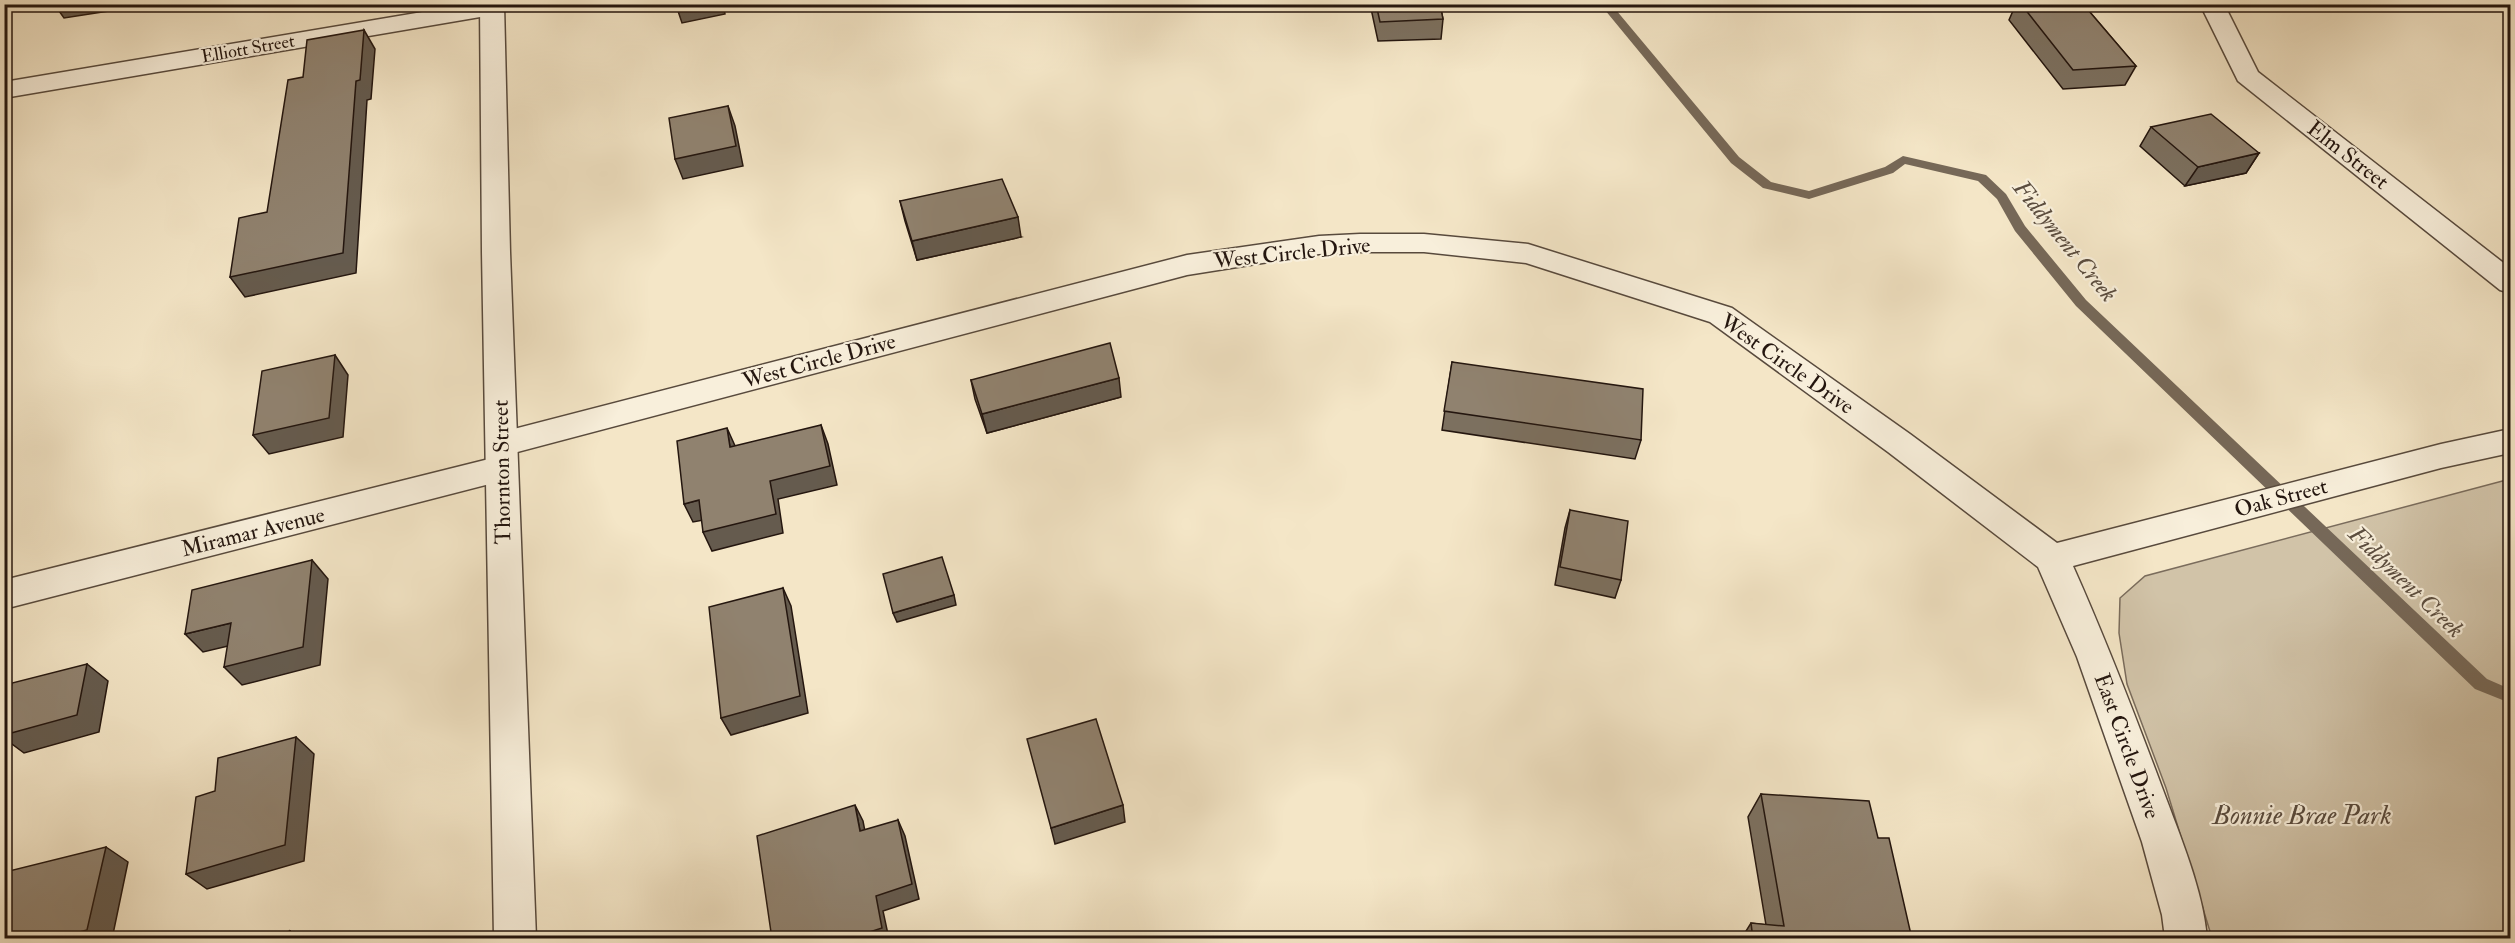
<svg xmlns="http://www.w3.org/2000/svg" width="2515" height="943" viewBox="0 0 2515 943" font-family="'IM FELL Double Pica',serif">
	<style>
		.green { fill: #d1c3a8; stroke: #7a6c5c; stroke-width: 1.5 }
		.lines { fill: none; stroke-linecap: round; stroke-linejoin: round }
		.stream { fill: #766858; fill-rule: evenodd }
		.minor-casing { stroke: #584a3d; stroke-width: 3 }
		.tertiary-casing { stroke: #584a3d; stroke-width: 3 }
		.minor { fill: #f8efdb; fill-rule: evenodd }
		.tertiary { fill: #f8efdb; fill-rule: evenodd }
		.wall { fill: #7c705f; stroke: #24160f; stroke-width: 1.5 }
		.shaded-wall { fill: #655b4e; stroke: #24160f; stroke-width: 1.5 }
		.building { fill: #90826f; stroke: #24160f; stroke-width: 1.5 }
		.labels { text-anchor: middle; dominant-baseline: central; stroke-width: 4.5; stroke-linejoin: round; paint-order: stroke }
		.far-street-label { font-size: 18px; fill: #24160f; stroke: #f8efdb }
		.street-label { font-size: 22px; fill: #24160f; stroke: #f8efdb }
		.water-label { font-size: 24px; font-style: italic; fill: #5b4d3f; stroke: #f8efdb }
		.near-park-label { font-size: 27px; font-style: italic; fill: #584a3d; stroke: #f8efdb }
	</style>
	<rect width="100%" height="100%" fill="#f4e6c7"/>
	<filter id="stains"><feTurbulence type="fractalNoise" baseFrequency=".00333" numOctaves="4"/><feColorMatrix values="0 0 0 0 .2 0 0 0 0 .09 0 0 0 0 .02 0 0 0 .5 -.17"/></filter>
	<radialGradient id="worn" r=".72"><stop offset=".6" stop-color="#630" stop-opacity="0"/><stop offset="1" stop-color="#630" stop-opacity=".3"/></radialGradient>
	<polygon class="green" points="2510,479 2510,938 2212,938 2166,788 2127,684 2119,633 2120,598 2145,576"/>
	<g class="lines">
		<polygon class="stream" points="1600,4 1611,4 1739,157 1771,182 1809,191 1885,167 1903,156 1986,175 2006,194 2025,226 2086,300 2487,679 2510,689 2510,703 2475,689 2076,306 2015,231 1997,199 1978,181 1905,164 1893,173 1809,199 1763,188 1731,163"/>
		<g class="minor-casing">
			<g id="minor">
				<polygon points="470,4 502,4 504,8 500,13 492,15 4,98 4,82"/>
				<polygon points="2200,4 2224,4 2258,72 2510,268 2510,293 2500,290 2238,81"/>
				<path d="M1360,234H1424L1528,244L1732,308L1910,434L2057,543L2441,444L2510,429V453L2441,468L2073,566C2106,640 2135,715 2163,790C2180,836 2203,890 2207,938H2165L2162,915L2142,842L2077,657L2038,567L1888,452L1710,322L1526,263L1424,252H1360L1319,254L1187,275L502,456L491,453L486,444L491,435L502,432L1187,255L1319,236Z"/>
				<polygon points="501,456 513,460 517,469 513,478 4,609 4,580"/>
			</g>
		</g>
		<g class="tertiary-casing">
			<polygon id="tertiary" points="480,4 504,4 510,252 536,938 494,938 482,252"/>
		</g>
		<use href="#minor" class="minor"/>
		<use href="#tertiary" class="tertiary"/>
	</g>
	<g class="wall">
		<polygon points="1370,4 1440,4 1443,19 1441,39 1378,41"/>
		<polygon points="2016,4 2083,4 2136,66 2125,85 2063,89 2009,20"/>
		<polygon points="2151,127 2259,153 2246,173 2185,186 2140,146"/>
		<polygon points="900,201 1021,237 917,260 905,221"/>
		<polygon points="1452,362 1641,440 1635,459 1442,430"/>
		<polygon points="971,380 1121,397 987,433 975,399"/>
		<polygon points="1570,510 1621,580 1615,598 1555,585 1565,528"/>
		<polygon points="1761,794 1878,838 1912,939 1741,939 1751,923 1766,925 1748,817"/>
	</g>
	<g class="shaded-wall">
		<polygon points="54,4 117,4 115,10 64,18"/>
		<polygon points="694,4 723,4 725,14 682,23 677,8"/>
		<polygon points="364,30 375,49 371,99 367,100 356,273 245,297 230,277 356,81"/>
		<polygon points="728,106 735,126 743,166 683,179 675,159"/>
		<polygon points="2259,153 2246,173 2185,186 2198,167"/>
		<polygon points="1018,217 1021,237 917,260 912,241"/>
		<polygon points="335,355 348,375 343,437 269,454 253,435"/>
		<polygon points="1119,378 1121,397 987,433 982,414"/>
		<polygon points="821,425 828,444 837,485 778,499 783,533 712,551 703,532 770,481"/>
		<polygon points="727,428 736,448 730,447"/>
		<polygon points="699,500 709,519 693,522 684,504"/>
		<polygon points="312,560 328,579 320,665 242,685 224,667"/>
		<polygon points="783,588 791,606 808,713 731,735 721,718"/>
		<polygon points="954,595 956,605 897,622 893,613"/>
		<polygon points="231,623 249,641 203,652 185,634"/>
		<polygon points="87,664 108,681 99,732 24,753 4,738 4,735"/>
		<polygon points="296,737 314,754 304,861 207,889 186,874"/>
		<polygon points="855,805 863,821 868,847 860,831"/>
		<polygon points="1123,805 1125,822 1055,844 1051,828"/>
		<polygon points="898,820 905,836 919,899 883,911 889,939 848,939 876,896"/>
		<polygon points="106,847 128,862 112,939 53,939"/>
		<polygon points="290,931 300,939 289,939"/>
	</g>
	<g class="building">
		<polygon points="677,4 694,4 677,8"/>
		<polygon points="1376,4 1440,4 1443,19 1380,22"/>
		<polygon points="2021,4 2083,4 2136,66 2073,70"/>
		<polygon points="364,30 360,80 356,81 343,253 230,277 239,218 267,212 288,80 303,77 307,40"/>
		<polygon points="728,106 736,146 675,159 669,118"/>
		<polygon points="2211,114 2259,153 2198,167 2151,127"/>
		<polygon points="1002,179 1018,217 912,241 900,201"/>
		<polygon points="1110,343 1119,378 982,414 971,380"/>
		<polygon points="335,355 329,418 253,435 262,371"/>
		<polygon points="1452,362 1643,389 1641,440 1444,411"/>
		<polygon points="821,425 830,466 770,481 776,514 703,532 699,500 684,504 677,441 727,428 730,447"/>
		<polygon points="1570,510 1628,521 1621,580 1560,567"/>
		<polygon points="942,557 954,595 893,613 883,574"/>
		<polygon points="312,560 303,647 224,667 231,623 185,634 192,590"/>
		<polygon points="783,588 800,696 721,718 709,607"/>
		<polygon points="87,664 77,715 4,735 4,719 12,683"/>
		<polygon points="1096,719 1123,805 1051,828 1027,739"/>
		<polygon points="296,737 285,845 186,874 196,797 215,791 218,758"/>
		<polygon points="1761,794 1869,801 1878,838 1889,838 1912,939 1753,939 1751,923 1784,926"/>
		<polygon points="855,805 860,831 898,820 912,884 876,896 882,928 848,939 772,939 757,836"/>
		<polygon points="106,847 87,930 53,939 4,939 5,872"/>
		<polygon points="290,931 289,939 262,939"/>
	</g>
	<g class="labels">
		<g class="far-street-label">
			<text transform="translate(248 49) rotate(-10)">Elliott Street</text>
		</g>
		<g class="street-label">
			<text transform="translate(2348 155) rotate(38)">Elm Street</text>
			<text transform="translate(1292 253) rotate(-6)">West Circle Drive</text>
			<text transform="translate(819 361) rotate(-15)">West Circle Drive</text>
			<text transform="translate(1787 364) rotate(35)">West Circle Drive</text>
			<text transform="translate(502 472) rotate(-91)">Thornton Street</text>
			<text transform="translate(2281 498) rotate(-15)">Oak Street</text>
			<text transform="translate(253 532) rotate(-14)">Miramar Avenue</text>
			<text transform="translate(2127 746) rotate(70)">East Circle Drive</text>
		</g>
		<g class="water-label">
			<text transform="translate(2065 241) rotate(51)">Fiddyment Creek</text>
			<text transform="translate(2406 582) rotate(44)">Fiddyment Creek</text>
		</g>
		<g class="near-park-label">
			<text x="2302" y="815">Bonnie Brae Park</text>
		</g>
	</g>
	<rect width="2515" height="943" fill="none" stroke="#f4e6c7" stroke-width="24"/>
	<rect x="6" y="6" width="2503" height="931" fill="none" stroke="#24160f" stroke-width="3"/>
	<rect x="12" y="12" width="2491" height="919" fill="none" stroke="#24160f" stroke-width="1.5"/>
	<rect width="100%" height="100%" filter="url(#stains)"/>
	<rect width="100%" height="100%" fill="url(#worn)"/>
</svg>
